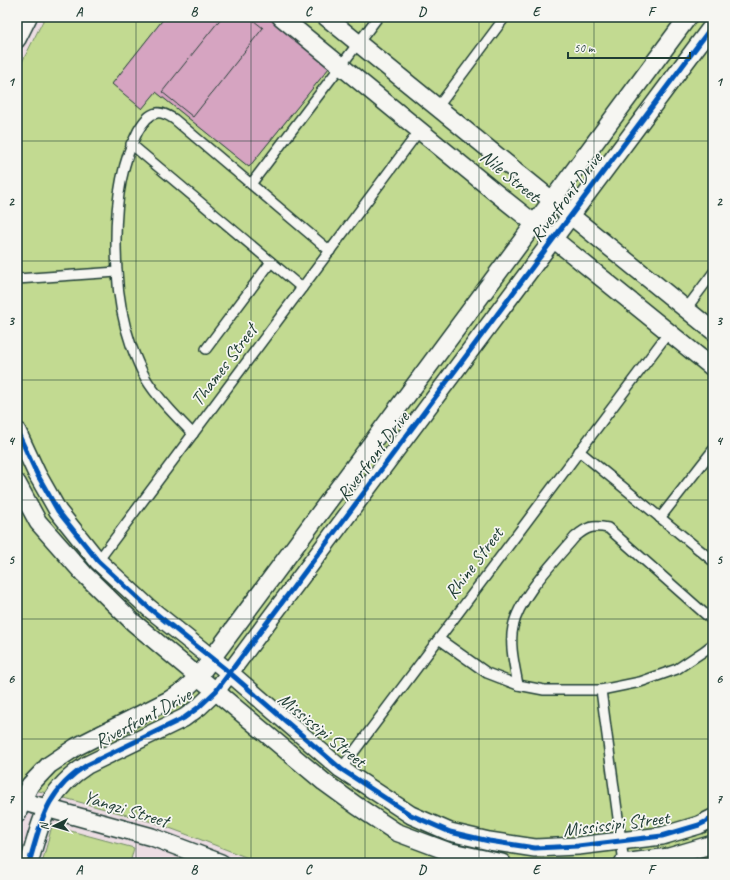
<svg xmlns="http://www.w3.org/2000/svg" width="730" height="880" viewBox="0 0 730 880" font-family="Caveat,sans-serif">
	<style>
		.green { fill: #c2da91; stroke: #708c62 }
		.building { fill: #d6a4c1; stroke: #1f3d34 }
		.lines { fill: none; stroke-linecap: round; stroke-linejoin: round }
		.lane-casing { stroke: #1f3d34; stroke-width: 12 }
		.street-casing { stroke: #1f3d34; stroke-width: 20 }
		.lane { stroke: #f6f6f2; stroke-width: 9 }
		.street { stroke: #f6f6f2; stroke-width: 17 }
		.cycleway-casing { stroke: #f6f6f2; stroke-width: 8 }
		.cycleway { stroke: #0057b8; stroke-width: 5 }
		.grid { fill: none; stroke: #1f3d34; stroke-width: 1; stroke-opacity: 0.55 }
		.labels { text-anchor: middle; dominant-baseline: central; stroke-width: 3.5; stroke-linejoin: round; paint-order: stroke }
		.street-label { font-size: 19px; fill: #1f3d34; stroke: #f6f6f2 }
		.neatline { fill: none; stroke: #1f3d34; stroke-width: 1.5 }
		.grid-label { font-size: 13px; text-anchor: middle; font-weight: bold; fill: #1f3d34 }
	</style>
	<rect width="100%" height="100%" fill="#ecdde3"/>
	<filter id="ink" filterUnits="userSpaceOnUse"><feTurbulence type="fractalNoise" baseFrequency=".025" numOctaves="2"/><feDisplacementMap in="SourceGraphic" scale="8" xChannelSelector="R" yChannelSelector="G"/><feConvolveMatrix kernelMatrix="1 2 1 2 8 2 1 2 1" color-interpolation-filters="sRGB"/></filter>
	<g filter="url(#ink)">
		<g class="green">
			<polygon points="45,17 165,17 112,84 142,108 156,92 249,167 329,68 267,17 713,17 713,863 261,863 199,839 156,823 17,785 17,72"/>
			<polygon points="52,826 134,848 130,863 42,863"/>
		</g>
		<g class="building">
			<polygon points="165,17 267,17 329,68 249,167 156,92 142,109 112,84"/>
			<polygon points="222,17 249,17 263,28 193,117 162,92"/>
		</g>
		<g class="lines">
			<g class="lane-casing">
				<g id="lane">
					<polyline points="437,108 505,17"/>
					<polyline points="131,144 302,288"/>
					<polyline points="251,184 378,17"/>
					<polyline points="17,279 117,272"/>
					<polyline points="686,309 713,273"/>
					<polyline points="206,349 271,262"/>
					<path d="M193,434C177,417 158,399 146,379C140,368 135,356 131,345C123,322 118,295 117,271C114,225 116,173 138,131C142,124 148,114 157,113C163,112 169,116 174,119L330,251"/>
					<polyline points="579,451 713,561"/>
					<polyline points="660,518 713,450"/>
					<polyline points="98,561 420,130"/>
					<polyline points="439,639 487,673 518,685 544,690 601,690 640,682 677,669 704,651 713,644"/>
					<path d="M518,685C515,667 509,646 513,627C519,597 555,561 575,537C587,527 592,525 608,528L713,621"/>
					<polyline points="601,690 624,863"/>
					<polyline points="341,769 669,332"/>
				</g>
			</g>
			<g class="street-casing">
				<g id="street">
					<polyline points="281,17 496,193 535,224 713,368"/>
					<polyline points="326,17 713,331"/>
					<polyline points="17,39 28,17"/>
					<polyline points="17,431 37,474 58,511 98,561 149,608 230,673 341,769 411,815 450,832 489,841 535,848 578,846 662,836 699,825 713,818"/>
					<polyline points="17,483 38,522 84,574 134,623 324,782 357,806 396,832 447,851 502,863"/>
					<polyline points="17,800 152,837 221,863"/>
					<polyline points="17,814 22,801 30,785 49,765 76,747 169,700 184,690 198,677 688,17"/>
					<path d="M29,863C42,819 46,791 87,765L184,718L199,707L216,691L713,25"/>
					<polyline points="623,863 669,857 713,844"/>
				</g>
			</g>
			<use href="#lane" class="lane"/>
			<use href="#street" class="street"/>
			<g class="cycleway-casing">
				<g id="cycleway">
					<polyline points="17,431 37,474 58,511 98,561 149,608 230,673 341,769 411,815 450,832 489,841 535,848 578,846 662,836 699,825 713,818"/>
					<path d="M29,863C42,819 46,791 87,765L184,718L199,707L216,691L713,25"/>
				</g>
			</g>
			<use href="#cycleway" class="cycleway"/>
		</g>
	</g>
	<path class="grid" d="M136,17V863M251,17V863M365,17V863M479,17V863M594,17V863M17,141H713M17,261H713M17,380H713M17,500H713M17,619H713M17,739H713"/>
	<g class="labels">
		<g class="street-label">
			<text transform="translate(510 176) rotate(39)">Nile Street</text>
			<text transform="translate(566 197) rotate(-53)">Riverfront Drive</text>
			<text transform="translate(224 365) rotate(-53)">Thames Street</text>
			<text transform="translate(373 456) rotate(-53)">Riverfront Drive</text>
			<text transform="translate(474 563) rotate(-53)">Rhine Street</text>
			<text transform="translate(143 718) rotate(-28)">Riverfront Drive</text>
			<text transform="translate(322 730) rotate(39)">Mississipi Street</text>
			<text transform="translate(126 809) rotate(17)">Yangzi Street</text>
			<text transform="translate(616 824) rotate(-7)">Mississipi Street</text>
		</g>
	</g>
	<rect width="730" height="880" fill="none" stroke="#f6f6f2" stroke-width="44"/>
	<g transform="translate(54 826) rotate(265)" stroke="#f6f6f2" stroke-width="3" paint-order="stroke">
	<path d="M0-3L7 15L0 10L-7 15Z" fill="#1f3d34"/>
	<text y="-6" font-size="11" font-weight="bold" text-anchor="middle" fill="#1f3d34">N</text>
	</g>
	<path d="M568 52v6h122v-6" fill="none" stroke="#1f3d34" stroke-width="2"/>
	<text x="574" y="52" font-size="12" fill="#1f3d34" stroke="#f6f6f2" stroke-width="3" paint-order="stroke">50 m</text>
	<rect x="22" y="22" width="686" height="836" class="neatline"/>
	<g class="grid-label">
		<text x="79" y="16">A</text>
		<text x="194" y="16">B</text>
		<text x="308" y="16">C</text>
		<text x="422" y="16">D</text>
		<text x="536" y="16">E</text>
		<text x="651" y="16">F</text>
		<text x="11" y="86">1</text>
		<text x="719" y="86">1</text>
		<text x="11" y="206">2</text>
		<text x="719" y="206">2</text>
		<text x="11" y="325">3</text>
		<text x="719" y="325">3</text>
		<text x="11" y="445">4</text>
		<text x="719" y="445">4</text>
		<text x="11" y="564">5</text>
		<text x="719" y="564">5</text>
		<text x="11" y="683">6</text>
		<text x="719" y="683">6</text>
		<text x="11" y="803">7</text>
		<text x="719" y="803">7</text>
		<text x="79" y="874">A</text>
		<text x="194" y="874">B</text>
		<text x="308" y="874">C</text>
		<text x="422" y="874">D</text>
		<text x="536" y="874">E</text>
		<text x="651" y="874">F</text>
	</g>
</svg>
